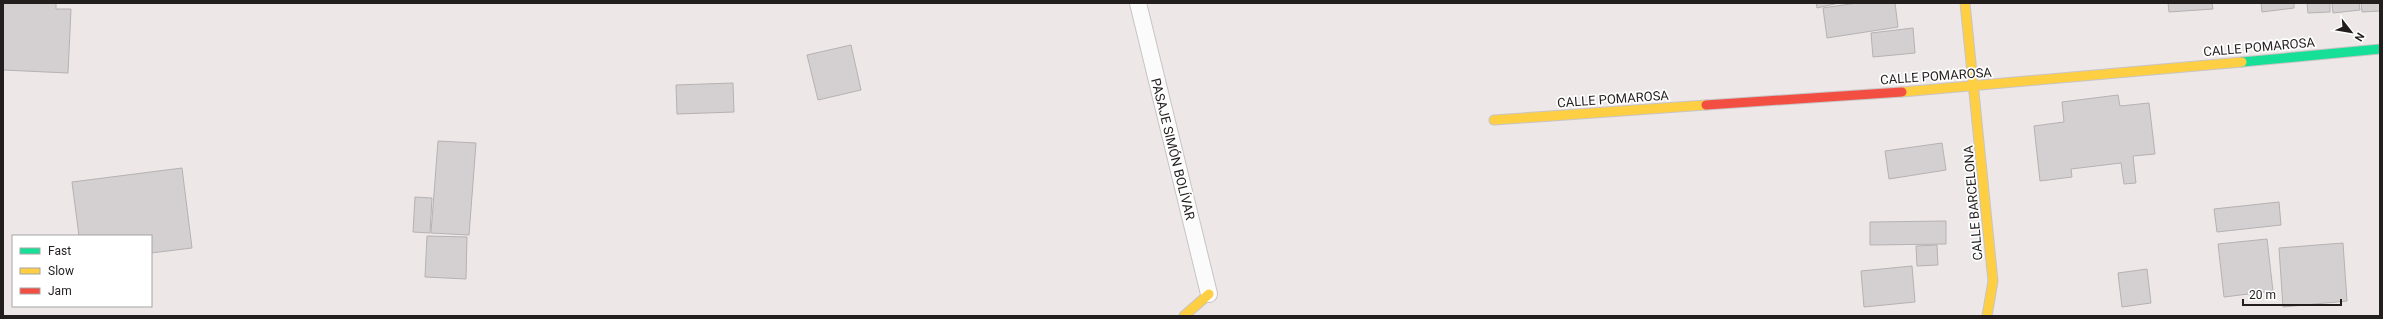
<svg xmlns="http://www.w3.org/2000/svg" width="2383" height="319" viewBox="0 0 2383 319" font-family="Roboto,sans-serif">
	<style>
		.building { fill: #d4cfd0; stroke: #b6b1b2 }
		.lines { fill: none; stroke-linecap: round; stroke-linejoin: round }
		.lane-casing { stroke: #c8c4c5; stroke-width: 18 }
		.fast-casing { stroke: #c8c4c5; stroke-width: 11 }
		.slow-casing { stroke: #c8c4c5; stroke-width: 11 }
		.jam-casing { stroke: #c8c4c5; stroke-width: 11 }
		.lane { stroke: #fcfbfc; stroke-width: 16 }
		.fast { stroke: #16e098; stroke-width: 9 }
		.slow { stroke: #ffcf43; stroke-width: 9 }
		.jam { stroke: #f24e42; stroke-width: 9 }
		.labels { text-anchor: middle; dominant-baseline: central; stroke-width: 3.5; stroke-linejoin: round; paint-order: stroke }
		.street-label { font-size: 13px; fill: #221e1e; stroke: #fff }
	</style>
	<rect width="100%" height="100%" fill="#ede7e8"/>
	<g class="building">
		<polygon points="3,3 56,3 56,9 71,9 68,73 3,70"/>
		<polygon points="1816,3 1839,3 1817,8"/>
		<polygon points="1857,3 1895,3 1898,27 1827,38 1823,8"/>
		<polygon points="2168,3 2212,3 2213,9 2169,12"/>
		<polygon points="2261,3 2294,3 2294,8 2262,12"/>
		<polygon points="2307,3 2330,3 2330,12 2308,13"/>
		<polygon points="2332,3 2359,3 2360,10 2333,13"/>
		<polygon points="2361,3 2380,3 2380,11 2362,12"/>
		<polygon points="1913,28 1915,53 1873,57 1871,33"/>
		<polygon points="851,45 861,90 818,100 807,55"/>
		<polygon points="733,83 734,112 677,114 676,85"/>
		<polygon points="2118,95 2120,106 2149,103 2155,154 2133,156 2136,183 2124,184 2121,163 2071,169 2072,177 2040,181 2034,126 2064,122 2062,102"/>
		<polygon points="438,141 476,143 469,235 431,233"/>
		<polygon points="1942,143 1946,170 1889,179 1885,151"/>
		<polygon points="182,168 192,248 151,253 151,236 79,236 72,182"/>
		<polygon points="415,197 432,198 430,233 413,232"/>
		<polygon points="2279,202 2281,225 2217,232 2214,209"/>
		<polygon points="1946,221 1946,244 1870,245 1870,222"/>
		<polygon points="427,236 467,237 466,279 425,277"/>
		<polygon points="2267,239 2273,291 2224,297 2218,244"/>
		<polygon points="2343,243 2347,301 2283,307 2279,248"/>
		<polygon points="1937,245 1938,265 1917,266 1916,246"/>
		<polygon points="1912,266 1915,302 1864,307 1861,271"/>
		<polygon points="2147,269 2151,303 2122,307 2118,273"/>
	</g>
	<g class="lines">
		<g class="lane-casing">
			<polyline id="lane" points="1138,3 1209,294"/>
		</g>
		<g class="fast-casing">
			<polyline id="fast" points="2242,62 2380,49"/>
		</g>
		<g class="slow-casing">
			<g id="slow">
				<polyline points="1965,3 1993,281 1987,316"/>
				<polyline points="1902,92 2242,62"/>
				<polyline points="1494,120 1706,105"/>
				<polyline points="1184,316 1209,294"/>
			</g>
		</g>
		<g class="jam-casing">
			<polyline id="jam" points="1706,105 1902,92"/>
		</g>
		<use href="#lane" class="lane"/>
		<use href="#fast" class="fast"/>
		<use href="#slow" class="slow"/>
		<use href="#jam" class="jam"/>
	</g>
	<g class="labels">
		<g class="street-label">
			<text transform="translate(2259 47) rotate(-5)">CALLE POMAROSA</text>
			<text transform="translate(1936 76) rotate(-4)">CALLE POMAROSA</text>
			<text transform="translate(1613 99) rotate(-4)">CALLE POMAROSA</text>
			<text transform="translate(1173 149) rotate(76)">PASAJE SIMÓN BOLÍVAR</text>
			<text transform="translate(1973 203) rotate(-95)">CALLE BARCELONA</text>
		</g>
	</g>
	<rect width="2383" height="319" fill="none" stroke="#221e1e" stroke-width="8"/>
	<rect x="12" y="235" width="140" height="72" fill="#ffffff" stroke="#a7a5a5"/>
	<rect x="20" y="248" width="20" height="6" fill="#16e098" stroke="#a7a5a5"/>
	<text x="48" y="255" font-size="12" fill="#221e1e">Fast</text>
	<rect x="20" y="268" width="20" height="6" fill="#ffcf43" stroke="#a7a5a5"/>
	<text x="48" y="275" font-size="12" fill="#221e1e">Slow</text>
	<rect x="20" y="288" width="20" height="6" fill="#f24e42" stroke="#a7a5a5"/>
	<text x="48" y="295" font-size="12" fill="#221e1e">Jam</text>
	<g transform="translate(2351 32) rotate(121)" stroke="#ffffff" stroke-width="3" paint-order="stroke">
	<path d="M0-3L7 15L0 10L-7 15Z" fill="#221e1e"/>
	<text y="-6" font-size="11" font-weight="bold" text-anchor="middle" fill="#221e1e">N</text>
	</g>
	<path d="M2243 299v6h98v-6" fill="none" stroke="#221e1e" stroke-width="2"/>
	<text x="2249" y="299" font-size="12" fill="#221e1e" stroke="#ffffff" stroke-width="3" paint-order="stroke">20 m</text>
</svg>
